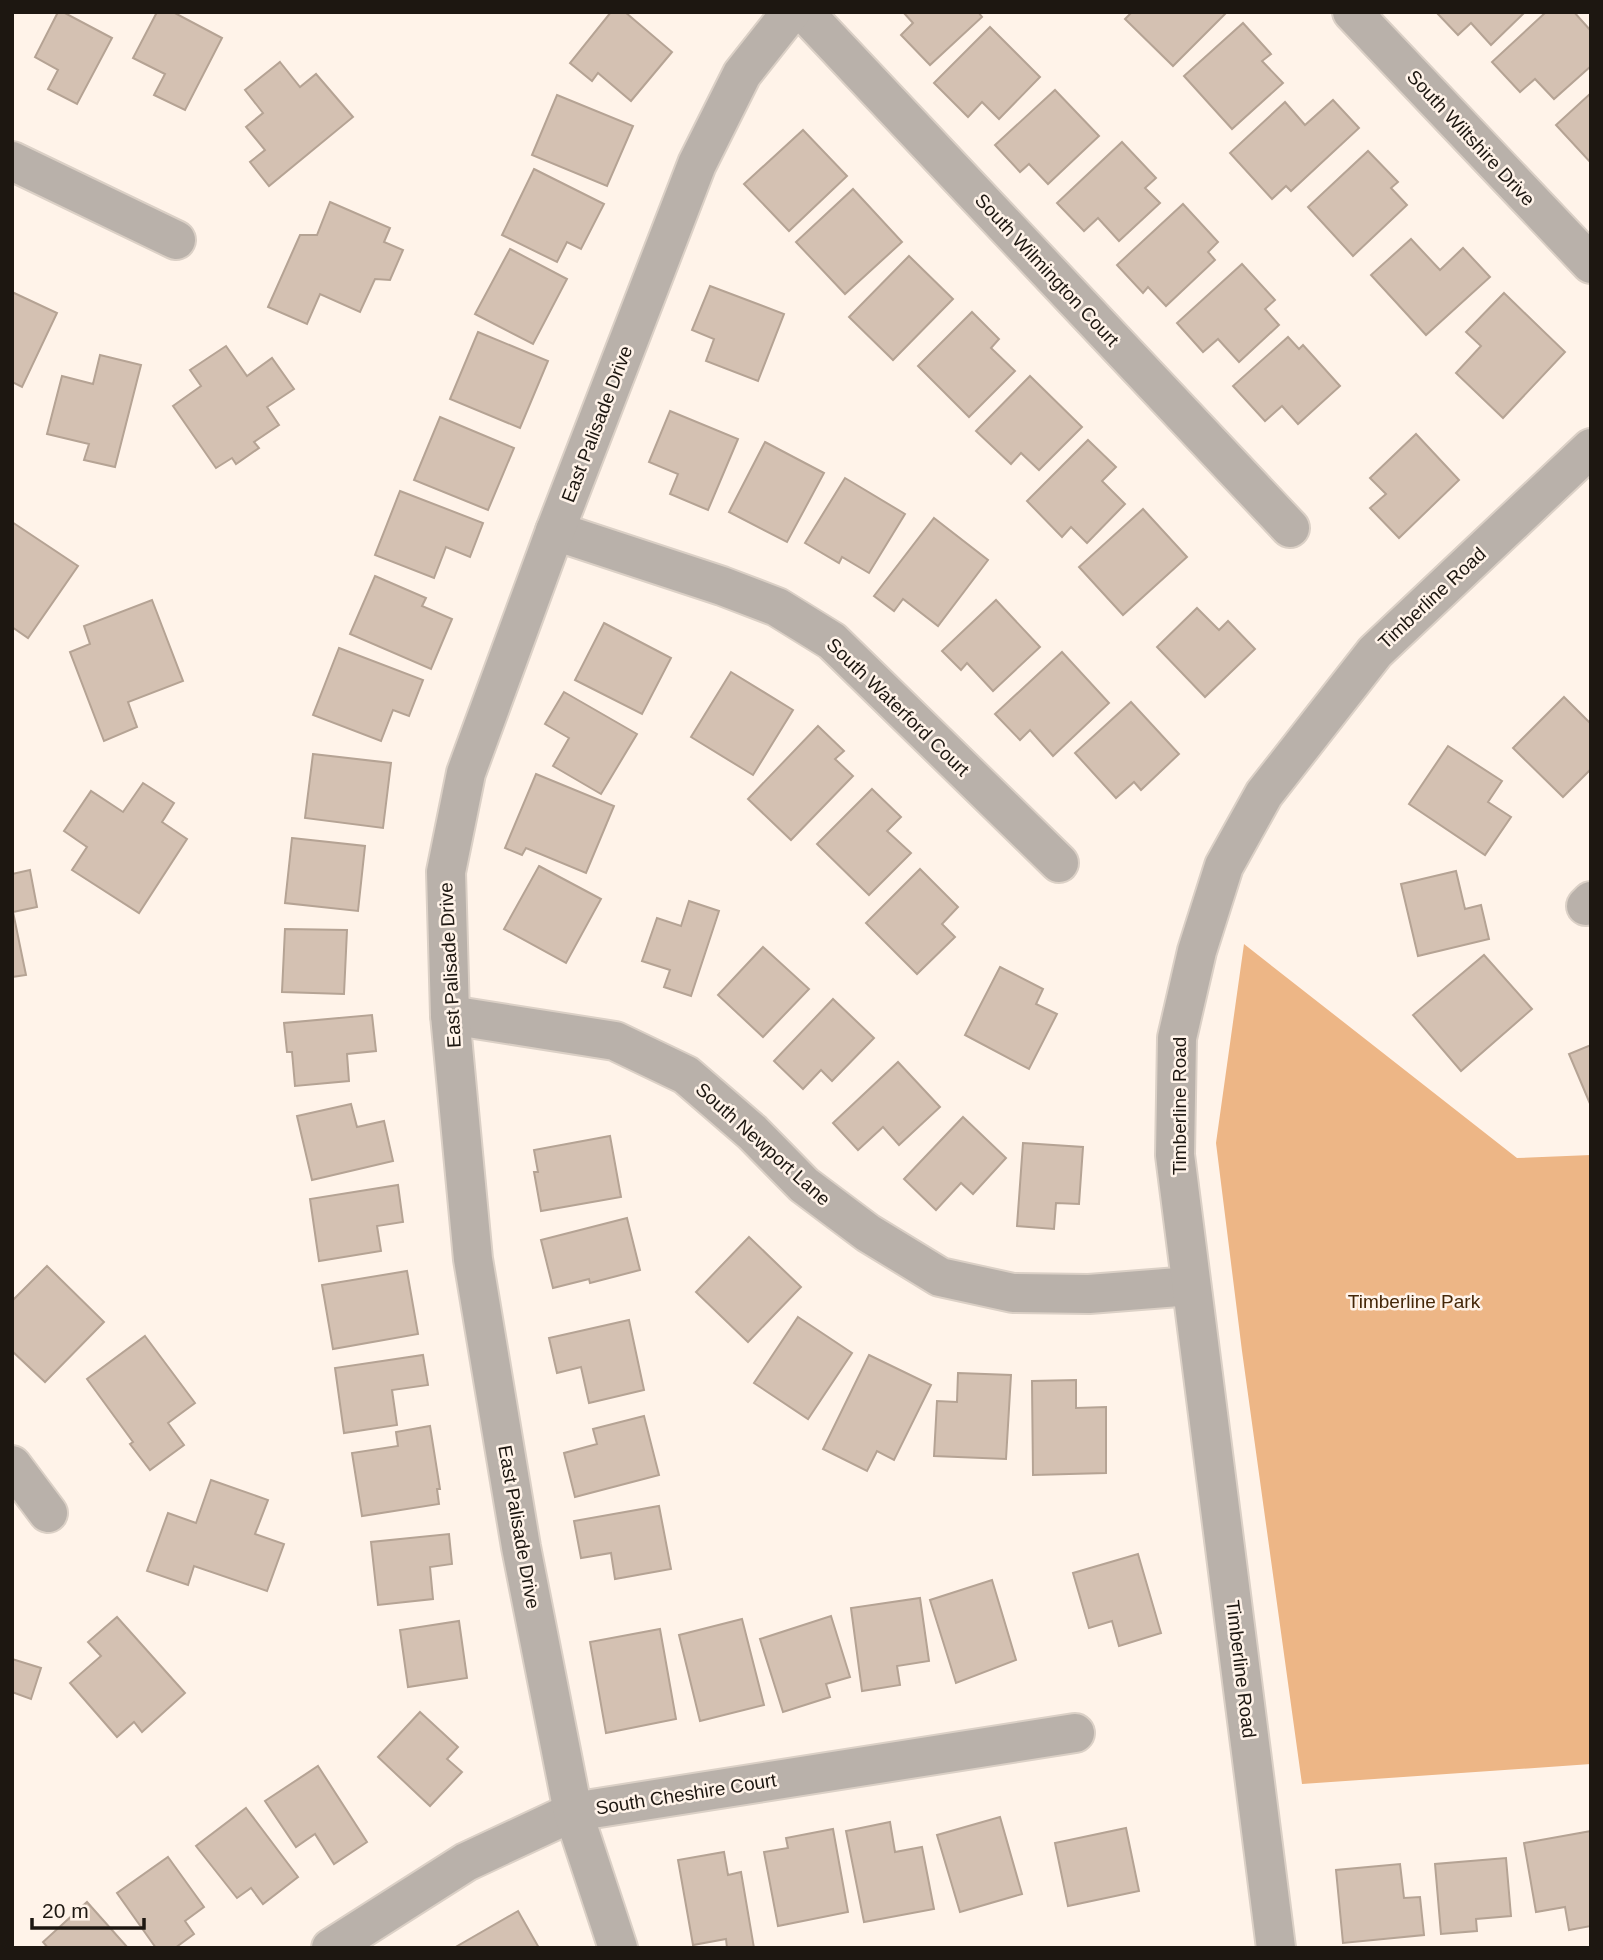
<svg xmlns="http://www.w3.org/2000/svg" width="1603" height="1960" viewBox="0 0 1603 1960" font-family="Arial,sans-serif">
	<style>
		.green { fill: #edb686 }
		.building { fill: #d4c1b2; stroke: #b5a394; stroke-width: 2 }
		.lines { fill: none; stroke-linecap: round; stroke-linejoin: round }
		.minor-casing { stroke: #dbd0c6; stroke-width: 42 }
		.tertiary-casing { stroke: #dbd0c6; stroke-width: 42 }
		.minor { stroke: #b9b1aa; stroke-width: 38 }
		.tertiary { stroke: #b9b1aa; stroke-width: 38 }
		.labels { text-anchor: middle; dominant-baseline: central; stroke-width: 5; stroke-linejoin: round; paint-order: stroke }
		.street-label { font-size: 19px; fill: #1d1711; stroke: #fff3e9 }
		.park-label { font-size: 19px; fill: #452708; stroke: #fff3e9 }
	</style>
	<rect width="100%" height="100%" fill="#fff3e9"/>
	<polygon class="green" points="1244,944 1517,1158 1591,1155 1591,1764 1302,1784 1242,1351 1216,1143"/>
	<g class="building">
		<polygon points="58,12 63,12 112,38 77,104 48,89 58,70 35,57"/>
		<polygon points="157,12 173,12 222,38 185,110 154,95 165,74 133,58"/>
		<polygon points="611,12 625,12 672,52 631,101 598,73 592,81 570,63"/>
		<polygon points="903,12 978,12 982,17 930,65 901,35 913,23"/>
		<polygon points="1132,12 1225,12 1226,13 1173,66 1125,19"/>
		<polygon points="1436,12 1525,12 1491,45 1471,23 1458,35"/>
		<polygon points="1546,12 1574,12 1591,31 1591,66 1554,99 1535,79 1520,92 1492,62"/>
		<polygon points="1243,23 1271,54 1262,61 1283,83 1232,129 1184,76"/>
		<polygon points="990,27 1040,77 999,119 982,102 968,117 934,83"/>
		<polygon points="280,62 300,87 316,74 353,117 269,186 250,162 265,150 246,127 263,113 245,90"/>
		<polygon points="1055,90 1099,136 1048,184 1029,164 1020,172 995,145"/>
		<polygon points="1591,93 1591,163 1556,125"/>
		<polygon points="557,95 633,126 607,186 532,155"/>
		<polygon points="1333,100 1359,128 1291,191 1286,186 1272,199 1230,153 1285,102 1305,125"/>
		<polygon points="803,130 847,176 789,231 744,184"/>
		<polygon points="1122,142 1156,178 1145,188 1160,203 1119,241 1098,218 1084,231 1057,203"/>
		<polygon points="1368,151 1398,182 1391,188 1407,205 1353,256 1308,207"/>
		<polygon points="534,169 604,204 581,249 567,242 557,262 502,235"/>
		<polygon points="853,189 902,242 845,294 796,242"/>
		<polygon points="330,202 390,228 384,242 403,250 390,280 375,279 360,312 320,294 307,324 268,307 300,235 317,235"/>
		<polygon points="1183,204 1218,242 1208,252 1215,260 1166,306 1148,287 1143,293 1117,265"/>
		<polygon points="1411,239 1440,270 1463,248 1490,277 1426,335 1371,275"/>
		<polygon points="510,249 567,279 533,344 475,314"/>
		<polygon points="909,256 953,299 893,360 849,317"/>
		<polygon points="1242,264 1275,300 1265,309 1279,325 1239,362 1218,339 1203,352 1177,323"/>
		<polygon points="710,286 784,314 758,381 706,361 714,339 692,330"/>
		<polygon points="12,292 57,313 22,387 12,382"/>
		<polygon points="1504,293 1565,352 1503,418 1456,373 1481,346 1466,332"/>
		<polygon points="972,312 999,339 991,348 1015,371 969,417 918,366"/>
		<polygon points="478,332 548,361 520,428 450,399"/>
		<polygon points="1288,337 1299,349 1303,345 1340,386 1298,424 1282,406 1265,421 1233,386"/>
		<polygon points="226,346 247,376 272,358 294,389 267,407 279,425 254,442 259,448 236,464 232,458 216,468 173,406 201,386 190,370"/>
		<polygon points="100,355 141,365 115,467 84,460 89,444 47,434 62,376 93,384"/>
		<polygon points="1030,376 1082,427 1039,470 1021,453 1011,464 976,431"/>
		<polygon points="670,411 738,439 708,510 670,494 678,474 649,462"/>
		<polygon points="440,417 514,448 488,510 414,480"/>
		<polygon points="1416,434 1459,480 1399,538 1370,508 1386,494 1370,478"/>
		<polygon points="1088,440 1116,467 1102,481 1125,504 1087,543 1071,527 1062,537 1027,501"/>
		<polygon points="765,442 824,473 787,542 729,512"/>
		<polygon points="845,478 905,514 869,573 842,557 839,563 805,543"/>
		<polygon points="400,491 483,523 470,557 446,547 434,578 375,555"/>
		<polygon points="1143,509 1187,557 1123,615 1079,567"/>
		<polygon points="934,518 988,560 938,626 903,599 894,611 874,596"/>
		<polygon points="12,522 78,566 28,638 12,627"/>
		<polygon points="375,576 426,598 422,606 452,619 431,669 350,634"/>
		<polygon points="152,600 183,681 128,702 137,727 104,741 70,652 90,644 84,626"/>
		<polygon points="996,600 1040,647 993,691 967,663 961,670 942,651"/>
		<polygon points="1197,608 1219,630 1228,621 1255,649 1205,697 1157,647"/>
		<polygon points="604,623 671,658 642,714 575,680"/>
		<polygon points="339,648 423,680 409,716 393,710 381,741 313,715"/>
		<polygon points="1062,652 1109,703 1053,756 1030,730 1020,740 995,714"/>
		<polygon points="731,672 793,710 753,775 691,737"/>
		<polygon points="564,692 637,734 601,794 553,766 569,738 545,724"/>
		<polygon points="1564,697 1591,724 1591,769 1563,797 1513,748"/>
		<polygon points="1131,702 1179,754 1141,790 1134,782 1116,798 1075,753"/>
		<polygon points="818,726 844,751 835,759 853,776 791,840 748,799"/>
		<polygon points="1448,746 1502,781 1488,802 1511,817 1485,855 1409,804"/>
		<polygon points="313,754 391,763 383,828 305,818"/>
		<polygon points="536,774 614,806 586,873 526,848 522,855 505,848"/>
		<polygon points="143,783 174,803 162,822 187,839 139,913 72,870 87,847 64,831 91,791 123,812"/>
		<polygon points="872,789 901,817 887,831 911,853 869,895 817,844"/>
		<polygon points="292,838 365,846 358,911 285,903"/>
		<polygon points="539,866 601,899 566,963 504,929"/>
		<polygon points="920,869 958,907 942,924 955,937 917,974 866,923"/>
		<polygon points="30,870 37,907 13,912 26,975 12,977 12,874"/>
		<polygon points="1456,871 1465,909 1481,905 1489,939 1418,956 1401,884"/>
		<polygon points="689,901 719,911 691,996 664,987 670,970 642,961 657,918 681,926"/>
		<polygon points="285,929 347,930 344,994 282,992"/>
		<polygon points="763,947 809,989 763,1037 718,995"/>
		<polygon points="1484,955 1532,1009 1461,1071 1413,1015"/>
		<polygon points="1000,967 1043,989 1036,1004 1057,1014 1029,1069 965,1035"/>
		<polygon points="833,999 874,1038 832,1081 821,1070 803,1089 774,1061"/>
		<polygon points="372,1015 376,1051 347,1054 349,1081 295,1086 292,1052 287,1052 284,1023"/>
		<polygon points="1591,1045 1591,1106 1569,1054"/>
		<polygon points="898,1062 940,1107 899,1145 883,1127 858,1150 833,1123"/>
		<polygon points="351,1104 357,1127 384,1121 393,1161 312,1180 297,1116"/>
		<polygon points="963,1117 1006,1158 973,1194 961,1183 936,1210 904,1179"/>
		<polygon points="610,1136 621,1197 541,1211 534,1172 538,1172 534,1150"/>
		<polygon points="1023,1143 1083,1147 1079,1204 1056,1203 1054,1229 1017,1226"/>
		<polygon points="398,1185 403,1222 377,1226 381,1251 319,1261 310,1199"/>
		<polygon points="627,1218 640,1270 590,1283 589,1279 553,1288 541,1240"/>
		<polygon points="749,1237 801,1287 748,1342 696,1292"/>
		<polygon points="47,1266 104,1322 45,1382 12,1351 12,1301"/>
		<polygon points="407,1271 418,1334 333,1349 322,1285"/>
		<polygon points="798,1317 852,1353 808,1419 754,1383"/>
		<polygon points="629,1320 644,1390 589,1403 581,1367 557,1373 549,1338"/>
		<polygon points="145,1336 195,1403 168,1423 184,1445 150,1470 130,1444 133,1442 87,1379"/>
		<polygon points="423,1355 428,1385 392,1390 397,1425 344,1433 335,1368"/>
		<polygon points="869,1355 931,1385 894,1460 877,1451 867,1471 823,1449"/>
		<polygon points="958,1373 1011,1375 1006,1459 934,1456 937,1401 957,1402"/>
		<polygon points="1076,1380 1076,1408 1106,1407 1106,1473 1033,1475 1032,1381"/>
		<polygon points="644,1416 659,1475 575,1497 564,1453 597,1444 593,1429"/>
		<polygon points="430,1426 440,1489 437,1489 439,1504 362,1516 352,1453 398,1446 396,1432"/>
		<polygon points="211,1480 268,1500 255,1534 284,1544 267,1591 194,1566 188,1585 147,1571 168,1513 196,1523"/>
		<polygon points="659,1506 671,1569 615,1579 611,1553 581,1558 574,1521"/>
		<polygon points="449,1534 452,1564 430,1567 433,1599 378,1605 371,1542"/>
		<polygon points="1138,1554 1161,1633 1119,1646 1112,1621 1089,1628 1073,1573"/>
		<polygon points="992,1580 1016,1660 956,1683 930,1600"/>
		<polygon points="920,1598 929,1661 897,1666 900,1685 862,1691 851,1608"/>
		<polygon points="831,1616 850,1677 826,1684 830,1697 783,1712 760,1639"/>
		<polygon points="117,1617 185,1693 142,1732 134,1722 117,1737 70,1683 101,1656 88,1642"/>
		<polygon points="742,1619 764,1705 700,1721 679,1635"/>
		<polygon points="459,1621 467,1678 408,1687 400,1630"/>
		<polygon points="660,1629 676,1719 606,1733 590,1642"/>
		<polygon points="12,1659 41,1668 31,1699 12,1692"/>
		<polygon points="420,1712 458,1747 447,1759 462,1772 430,1806 378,1757"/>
		<polygon points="318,1766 367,1842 334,1864 315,1834 296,1847 265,1801"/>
		<polygon points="246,1808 298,1877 263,1904 251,1888 237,1898 196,1846"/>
		<polygon points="1000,1817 1022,1894 960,1912 937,1835"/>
		<polygon points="890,1822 895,1852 922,1847 934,1909 864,1922 846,1831"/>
		<polygon points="1126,1828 1139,1891 1068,1906 1055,1843"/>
		<polygon points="833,1829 848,1912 778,1926 764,1852 788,1848 786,1838"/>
		<polygon points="1591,1831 1591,1926 1569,1930 1565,1907 1536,1912 1524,1843"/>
		<polygon points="724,1852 728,1875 741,1872 754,1948 727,1948 726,1939 693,1945 678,1860"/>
		<polygon points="168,1857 204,1907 185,1921 194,1934 175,1948 156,1948 117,1893"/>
		<polygon points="1506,1858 1511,1916 1476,1919 1477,1931 1441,1934 1435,1864"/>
		<polygon points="1400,1864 1404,1898 1420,1897 1424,1935 1343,1943 1336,1870"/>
		<polygon points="87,1902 128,1948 48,1948 43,1942"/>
		<polygon points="518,1911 539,1948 454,1948"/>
	</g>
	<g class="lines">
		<g class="minor-casing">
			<g id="minor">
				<polyline points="804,12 1290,528"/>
				<polyline points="1352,12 1591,264"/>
				<polyline points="12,161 176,240"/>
				<polyline points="555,531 722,586 777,607 832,641 1059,863"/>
				<polyline points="1586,906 1591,901"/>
				<polyline points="450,1015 615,1041 686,1075 752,1132 804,1185 868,1233 940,1277 1013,1293 1089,1294 1191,1286"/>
				<polyline points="12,1465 48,1513"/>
				<polyline points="331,1948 466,1862 573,1812 1075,1733"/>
				<polyline points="618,1948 573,1812 521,1547 473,1259 450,1015 446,872 466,773 555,531 697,164 742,74 791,12"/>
			</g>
		</g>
		<g class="tertiary-casing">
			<polyline id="tertiary" points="1276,1948 1175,1155 1177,1038 1197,951 1224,866 1264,794 1375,652 1591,448"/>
		</g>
		<use href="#minor" class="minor"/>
		<use href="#tertiary" class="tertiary"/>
	</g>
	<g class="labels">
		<g class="street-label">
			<text transform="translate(1471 138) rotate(47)">South Wiltshire Drive</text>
			<text transform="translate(1047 270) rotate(47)">South Wilmington Court</text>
			<text transform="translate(597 424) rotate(-69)">East Palisade Drive</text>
			<text transform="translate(1432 598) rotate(-43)">Timberline Road</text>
			<text transform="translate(898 707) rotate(44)">South Waterford Court</text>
			<text transform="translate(450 965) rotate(-93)">East Palisade Drive</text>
			<text transform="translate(1179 1106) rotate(-90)">Timberline Road</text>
			<text transform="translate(763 1144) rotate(42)">South Newport Lane</text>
			<text transform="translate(519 1527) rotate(80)">East Palisade Drive</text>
			<text transform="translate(1241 1669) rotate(83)">Timberline Road</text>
			<text transform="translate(686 1794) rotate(-9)">South Cheshire Court</text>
		</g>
		<g class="park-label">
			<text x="1414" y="1301">Timberline Park</text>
		</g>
	</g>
	<rect width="1603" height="1960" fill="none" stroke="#1d1711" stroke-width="28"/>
	<path d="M32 1918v10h112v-10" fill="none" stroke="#1d1711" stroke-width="3.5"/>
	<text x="42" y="1918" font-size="21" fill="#1d1711" stroke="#fff3e9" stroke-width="5" paint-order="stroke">20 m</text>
</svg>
